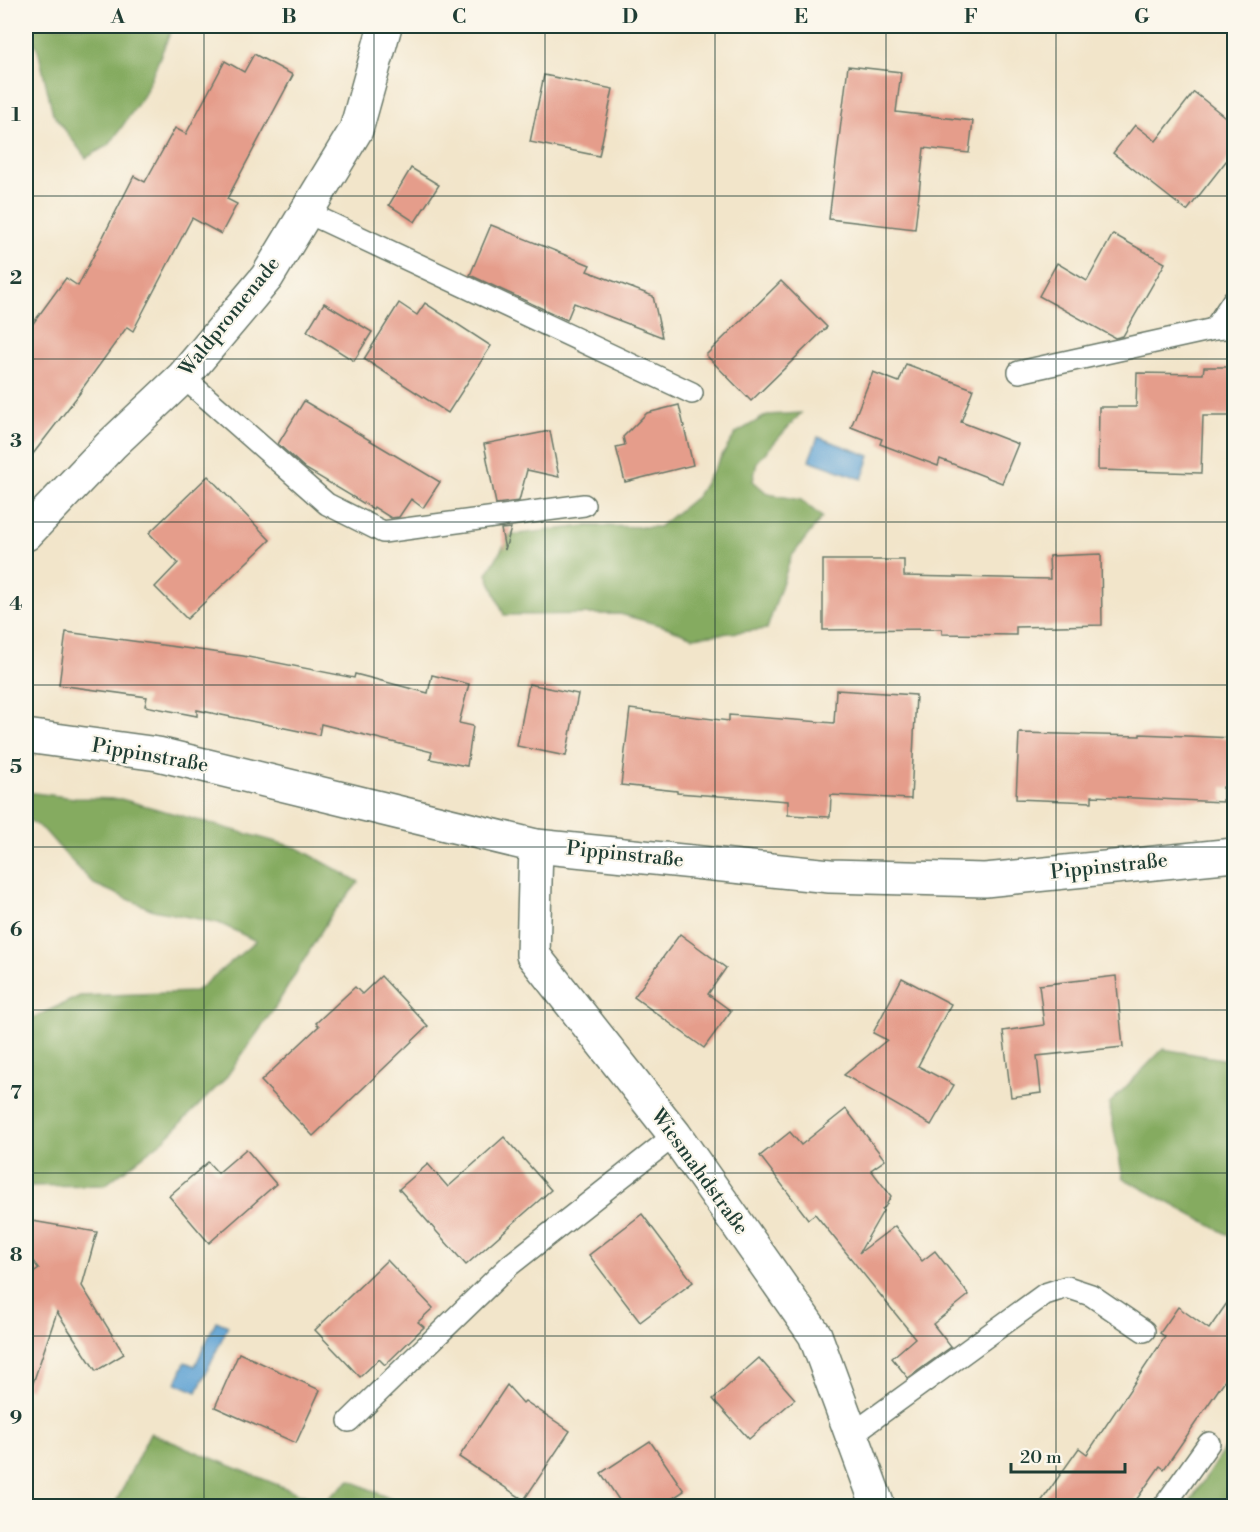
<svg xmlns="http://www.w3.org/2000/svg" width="1260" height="1532" viewBox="0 0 1260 1532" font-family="'Libre Bodoni',serif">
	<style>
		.forest { fill: #85ab61; stroke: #52744a; stroke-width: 1.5 }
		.water { fill: #5ea2d3; stroke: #3e7084; stroke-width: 1.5 }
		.building { fill: #e59d8b }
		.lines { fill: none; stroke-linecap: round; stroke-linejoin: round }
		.lane-casing { stroke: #697868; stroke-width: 24 }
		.street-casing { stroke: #697868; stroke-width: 36 }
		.lane { stroke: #fff; stroke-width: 21 }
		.street { stroke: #fff; stroke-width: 33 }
		.grid { fill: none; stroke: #1f3d34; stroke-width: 1.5; stroke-opacity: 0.55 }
		.labels { text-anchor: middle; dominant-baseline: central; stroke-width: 4.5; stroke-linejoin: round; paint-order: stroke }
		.street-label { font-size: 20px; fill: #1f3d34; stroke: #fbf7ec }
		.neatline { fill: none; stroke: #1f3d34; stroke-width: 2 }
		.grid-label { font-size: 20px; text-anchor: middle; font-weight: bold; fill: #1f3d34 }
	</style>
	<rect width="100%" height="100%" fill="#fbf7ec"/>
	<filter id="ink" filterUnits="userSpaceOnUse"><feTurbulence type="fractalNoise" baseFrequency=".0167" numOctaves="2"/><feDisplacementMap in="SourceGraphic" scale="12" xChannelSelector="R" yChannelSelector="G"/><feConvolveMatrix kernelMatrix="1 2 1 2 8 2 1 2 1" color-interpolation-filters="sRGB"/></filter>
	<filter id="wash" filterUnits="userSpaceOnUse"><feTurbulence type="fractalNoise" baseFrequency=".008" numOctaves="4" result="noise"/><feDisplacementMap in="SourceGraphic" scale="24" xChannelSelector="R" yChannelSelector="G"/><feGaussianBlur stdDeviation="1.35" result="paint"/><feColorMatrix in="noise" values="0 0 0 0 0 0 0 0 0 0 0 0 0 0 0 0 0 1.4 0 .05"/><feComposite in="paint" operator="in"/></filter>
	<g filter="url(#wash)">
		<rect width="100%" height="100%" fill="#f2e5ca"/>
		<g class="forest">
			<polygon points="26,26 173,26 144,95 110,144 86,158 53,114 38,50"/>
			<polygon points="801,413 757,462 753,481 768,494 801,500 822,517 791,557 767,629 693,637 666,627 620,614 504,615 487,574 510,535 585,526 659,527 697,496 736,433 767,415"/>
			<polygon points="26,792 75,798 121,799 298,848 359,882 331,915 276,1006 225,1079 165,1139 105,1185 26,1186 26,1021 80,996 195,992 256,941 219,923 153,910 94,884 67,856 44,830 26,818"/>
			<polygon points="1163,1049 1234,1061 1234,1238 1123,1178 1109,1104"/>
			<polygon points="150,1433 322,1503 350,1480 405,1506 114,1506"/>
			<polygon points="1234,1434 1234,1506 1187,1506"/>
		</g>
		<g class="water">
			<polygon points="818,437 870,456 862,479 809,460"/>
			<polygon points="216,1321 228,1326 197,1392 176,1383 185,1362 195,1366"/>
		</g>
		<g id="blocks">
			<g class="building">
				<polygon points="254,54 293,75 227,199 237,204 221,234 192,218 133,331 127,327 79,393 80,393 26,463 26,333 66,278 78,286 134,176 145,182 175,128 186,134 225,61 244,72"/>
				<polygon points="848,66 901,72 896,112 973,121 969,153 924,148 915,229 829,219"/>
				<polygon points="544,75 613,89 599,156 530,142"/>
				<polygon points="1194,92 1234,124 1234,151 1187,211 1113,153 1135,125 1156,141"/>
				<polygon points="411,168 439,185 415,222 389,205"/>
				<polygon points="491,225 590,265 587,271 653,296 662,337 574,303 567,320 470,275"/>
				<polygon points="1113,234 1165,263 1123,336 1115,338 1039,296 1057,263 1087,281"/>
				<polygon points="781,281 827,327 751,401 706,355"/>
				<polygon points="324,303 372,332 354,361 307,331"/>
				<polygon points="399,303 417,315 425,303 491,346 448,413 364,359"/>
				<polygon points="906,364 973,389 961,422 1018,444 1002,483 940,459 938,466 880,444 882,439 851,427 873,372 899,382"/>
				<polygon points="1204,367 1233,367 1232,416 1203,416 1201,473 1098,470 1099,407 1136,407 1137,373 1203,374"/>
				<polygon points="304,401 440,482 423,508 411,499 399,517 391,518 374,507 373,509 306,469 278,444"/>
				<polygon points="679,405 693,465 625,482 616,447 625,445 623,437 647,413"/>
				<polygon points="550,431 559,477 527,470 519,501 496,504 484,444"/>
				<polygon points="208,476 270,540 187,619 155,587 178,563 149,533"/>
				<polygon points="511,528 505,550 501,529"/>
				<polygon points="1101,554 1102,625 1016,627 1016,635 942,634 942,629 823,630 823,560 904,560 904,576 1050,579 1049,556"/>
				<polygon points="66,632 243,656 354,678 355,674 428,693 432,675 469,684 459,723 473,726 467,766 430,759 432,752 321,724 319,735 197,710 197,716 145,706 147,697 59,685"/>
				<polygon points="529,684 578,694 566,756 517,746"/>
				<polygon points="836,690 916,695 911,799 831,795 830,817 788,815 788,801 677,793 677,791 621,785 630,709 729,721 729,715 834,723"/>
				<polygon points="1019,733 1140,736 1140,734 1234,738 1234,788 1223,787 1223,802 1092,796 1092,802 1016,799"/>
				<polygon points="680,934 726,968 708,994 731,1011 704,1048 634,997"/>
				<polygon points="381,976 428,1026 313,1136 261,1081 319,1026 316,1023 355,987 362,994"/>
				<polygon points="1116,976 1123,1047 1037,1056 1041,1093 1011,1097 1003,1031 1044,1025 1039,985"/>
				<polygon points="902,978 951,1004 918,1066 954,1085 931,1125 844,1075 887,1040 873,1033"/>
				<polygon points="846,1109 885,1160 871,1170 891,1196 885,1207 882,1209 883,1211 859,1253 895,1226 922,1261 935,1251 969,1295 933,1324 951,1347 908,1378 892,1358 915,1338 815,1214 808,1219 760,1156 790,1132 801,1145"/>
				<polygon points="504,1137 551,1190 466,1265 399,1189 428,1164 448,1187"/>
				<polygon points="246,1149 276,1184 209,1243 169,1196 208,1162 218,1173"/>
				<polygon points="642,1214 693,1282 640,1322 589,1255"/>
				<polygon points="32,1221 97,1232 82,1286 124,1354 96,1371 57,1312 31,1389 26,1388 26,1278 39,1269 26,1252"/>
				<polygon points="387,1260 433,1308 418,1322 424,1327 385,1365 379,1359 360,1377 315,1330"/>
				<polygon points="1234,1293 1234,1367 1164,1469 1160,1466 1132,1506 1038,1506 1079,1448 1087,1454 1165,1337 1160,1333 1178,1307 1209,1329"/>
				<polygon points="239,1353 320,1390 296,1443 215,1407"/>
				<polygon points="759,1358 795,1399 749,1439 713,1399"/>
				<polygon points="507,1385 523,1403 525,1401 570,1431 524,1500 459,1457"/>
				<polygon points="650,1441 684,1491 661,1506 623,1506 601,1473"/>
			</g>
		</g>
	</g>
	<g filter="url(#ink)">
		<use href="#blocks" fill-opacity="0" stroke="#697868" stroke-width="1.5"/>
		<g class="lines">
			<g class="lane-casing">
				<g id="lane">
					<polyline points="306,212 692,393"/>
					<polyline points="1214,329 1234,299"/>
					<polyline points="1019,372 1214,329 1234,327"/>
					<polyline points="183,377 327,504 383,532 584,505"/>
					<polyline points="349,1421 510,1265 675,1135"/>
					<polyline points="851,1435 1045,1294 1067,1287 1091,1295 1144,1331"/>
					<polyline points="1164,1506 1209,1443"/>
				</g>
			</g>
			<g class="street-casing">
				<g id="street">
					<polyline points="26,534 111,445 183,377 267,277 356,130 385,26"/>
					<polyline points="26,736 158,754 536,846 830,876 985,880 1234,855"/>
					<polyline points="536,846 533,955 675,1135 815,1335 878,1506"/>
				</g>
			</g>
			<use href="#lane" class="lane"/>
			<use href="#street" class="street"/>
		</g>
	</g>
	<path class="grid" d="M204,26V1506M374,26V1506M545,26V1506M715,26V1506M886,26V1506M1056,26V1506M26,196H1234M26,359H1234M26,522H1234M26,685H1234M26,847H1234M26,1010H1234M26,1173H1234M26,1336H1234"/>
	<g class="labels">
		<g class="street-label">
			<text transform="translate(230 317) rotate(-51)">Waldpromenade</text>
			<text transform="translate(150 756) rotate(10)">Pippinstraße</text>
			<text transform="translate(625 855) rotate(6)">Pippinstraße</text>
			<text transform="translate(1109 867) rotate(-6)">Pippinstraße</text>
			<text transform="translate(699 1172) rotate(54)">Wiesmahdstraße</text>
		</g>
	</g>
	<rect width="1260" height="1532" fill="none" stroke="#fbf7ec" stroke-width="66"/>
	<path d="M1011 1463v9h114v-9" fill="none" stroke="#1f3d34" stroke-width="3"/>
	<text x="1020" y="1463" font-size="18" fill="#1f3d34" stroke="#fbf7ec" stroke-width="4.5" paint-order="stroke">20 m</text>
	<rect x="33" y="33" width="1194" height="1466" class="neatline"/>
	<g class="grid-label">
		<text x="118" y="23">A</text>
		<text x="289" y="23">B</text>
		<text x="459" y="23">C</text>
		<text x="630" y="23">D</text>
		<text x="801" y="23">E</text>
		<text x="971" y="23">F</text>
		<text x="1142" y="23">G</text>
		<text x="16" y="121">1</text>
		<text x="16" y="284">2</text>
		<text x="16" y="447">3</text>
		<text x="16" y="610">4</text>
		<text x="16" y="773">5</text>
		<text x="16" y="936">6</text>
		<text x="16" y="1099">7</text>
		<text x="16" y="1261">8</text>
		<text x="16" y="1424">9</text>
	</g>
</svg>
